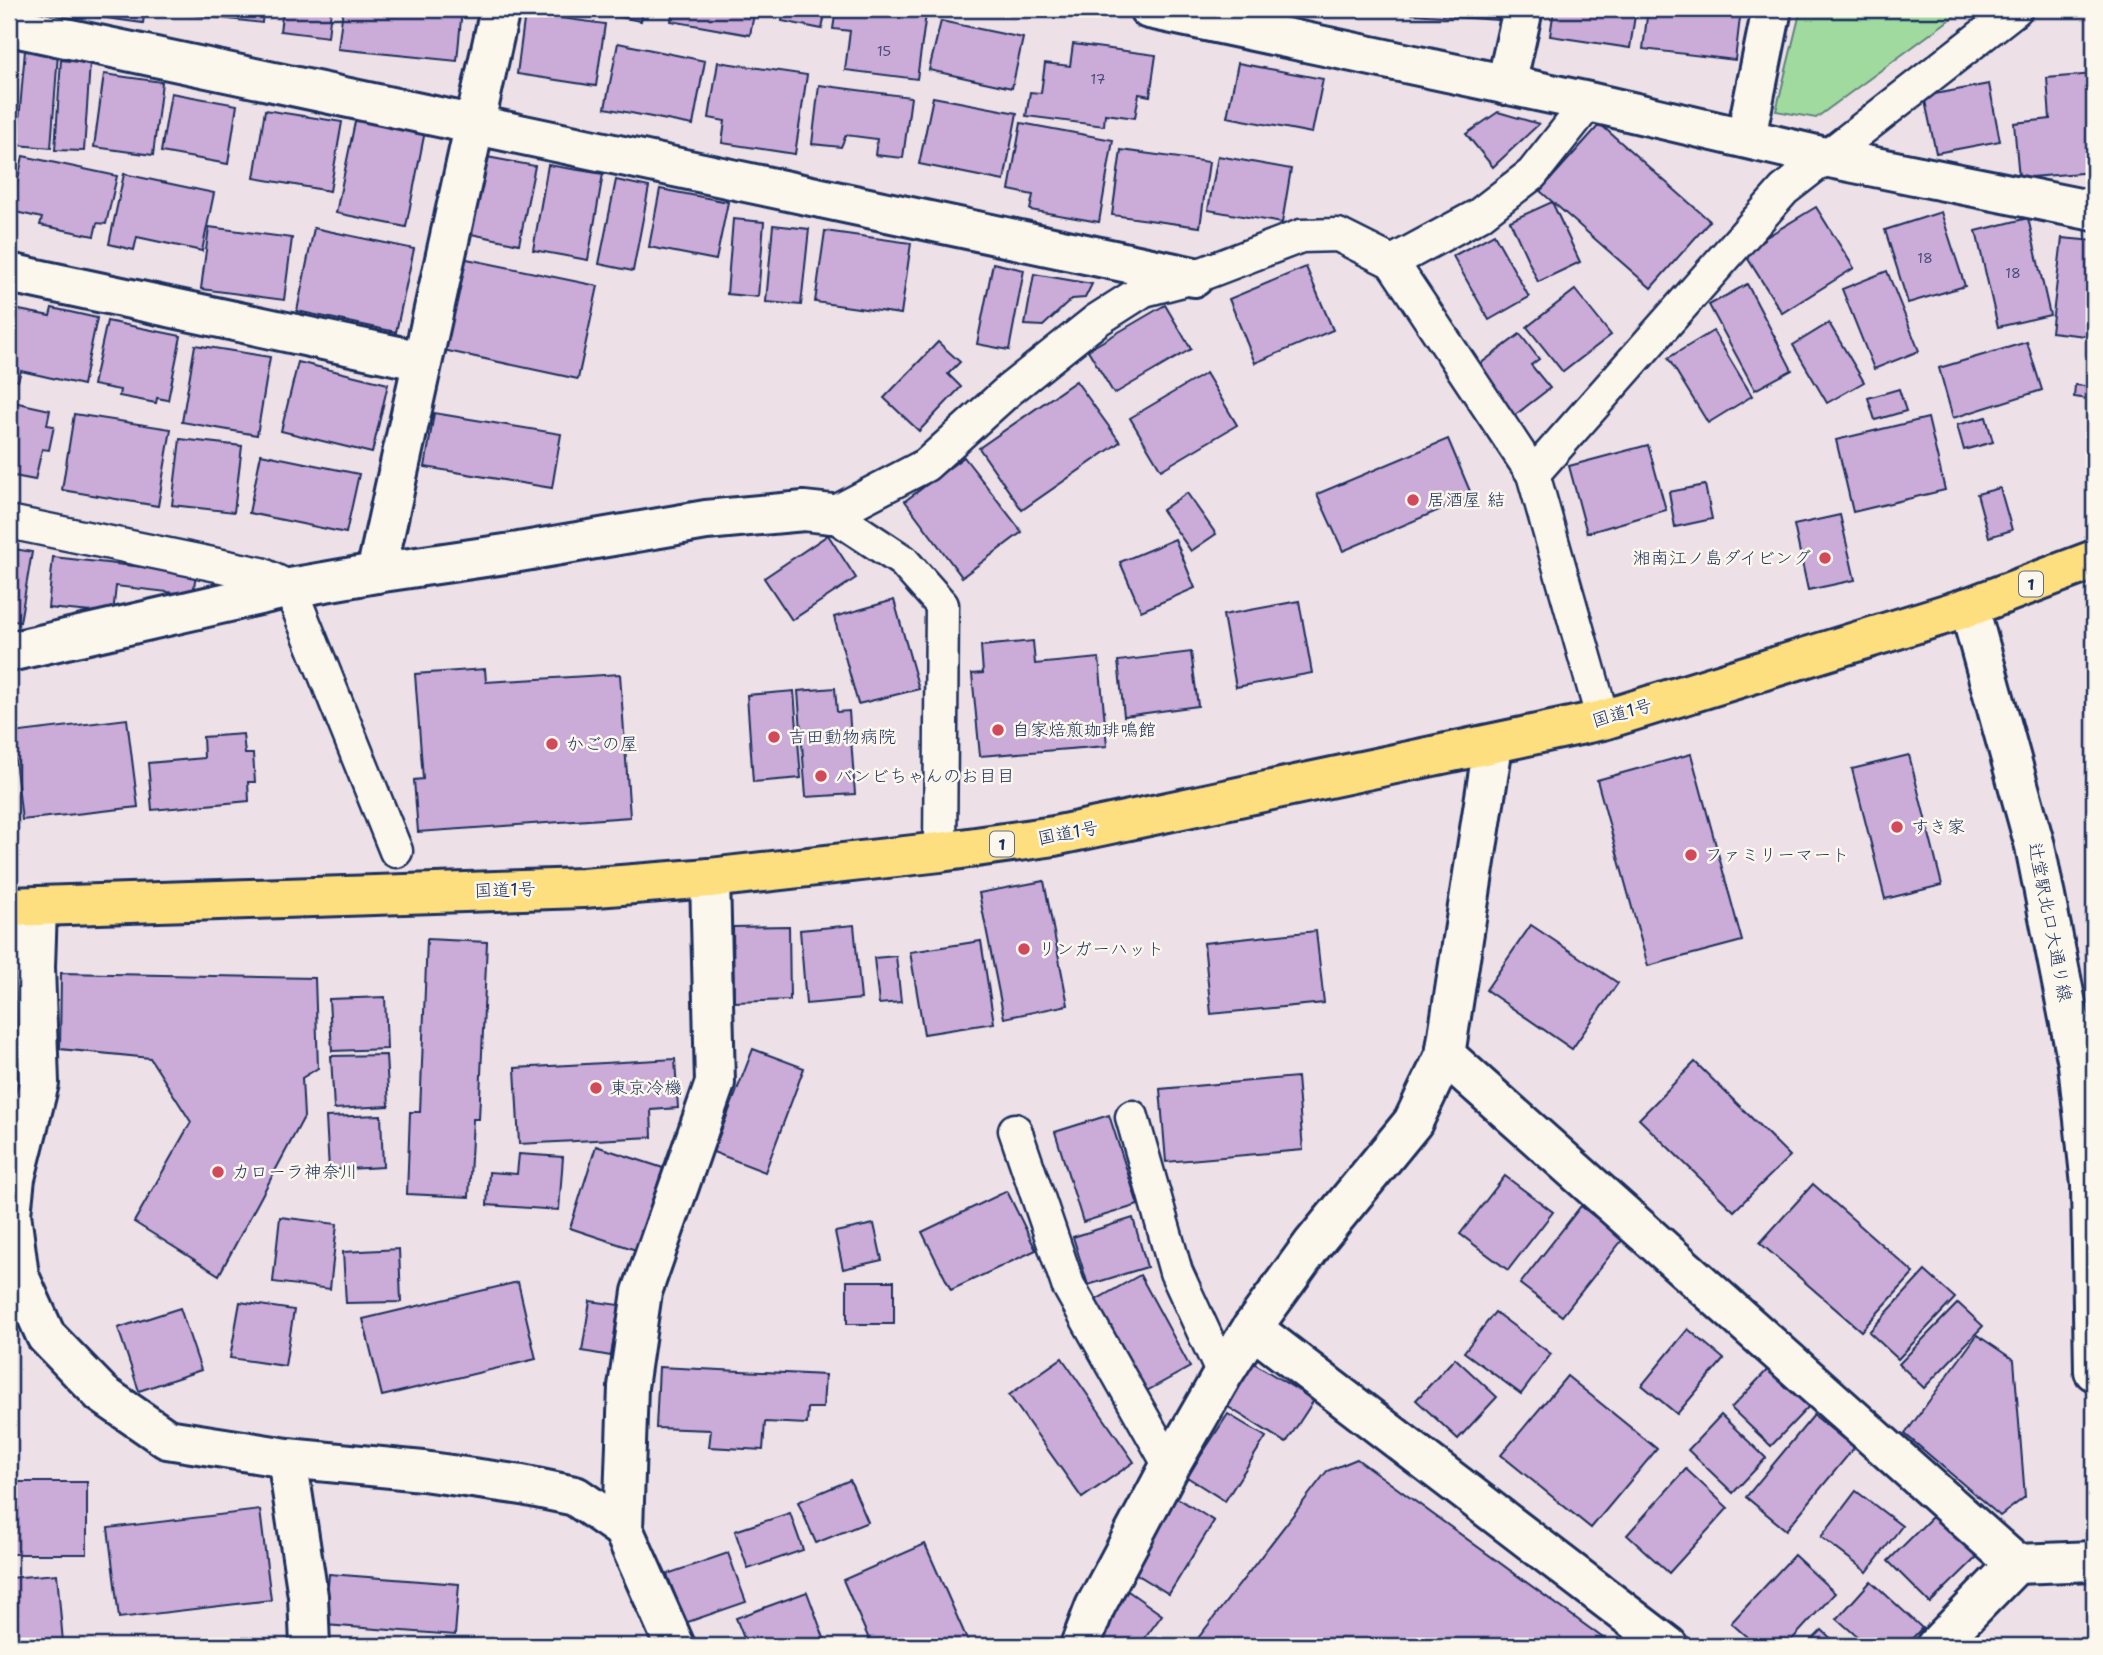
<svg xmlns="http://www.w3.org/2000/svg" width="2103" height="1655" viewBox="0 0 2103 1655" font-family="'Shantell Sans','Klee One',sans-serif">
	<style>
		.green { fill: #a1da9f; stroke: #5e847e; stroke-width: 2 }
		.building { fill: #cbabd7; stroke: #1b2f5e; stroke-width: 2 }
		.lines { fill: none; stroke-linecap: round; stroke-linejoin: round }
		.service-casing { stroke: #1b2f5e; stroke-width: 37 }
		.minor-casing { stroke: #1b2f5e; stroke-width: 44 }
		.tertiary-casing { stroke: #1b2f5e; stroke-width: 44 }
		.trunk-casing { stroke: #1b2f5e; stroke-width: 44 }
		.service { stroke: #fbf7ec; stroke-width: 32 }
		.minor { stroke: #fbf7ec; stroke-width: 38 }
		.tertiary { stroke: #fbf7ec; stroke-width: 38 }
		.trunk { stroke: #fedf80; stroke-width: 38 }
		.poi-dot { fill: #d1495b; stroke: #fbf7ec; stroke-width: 2.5 }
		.labels { text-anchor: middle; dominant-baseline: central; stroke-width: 5; stroke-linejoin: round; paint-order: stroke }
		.number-label { font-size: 14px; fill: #474e7c }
		.shield { fill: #fbf7ec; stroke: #5e6b89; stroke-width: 2 }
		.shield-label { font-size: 16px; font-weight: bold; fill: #1b2f5e }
		.poi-label { font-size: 18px; fill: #1b2f5e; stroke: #fbf7ec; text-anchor: start }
		.street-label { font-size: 18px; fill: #1b2f5e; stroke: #fbf7ec }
	</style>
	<rect width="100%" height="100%" fill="#ede0e6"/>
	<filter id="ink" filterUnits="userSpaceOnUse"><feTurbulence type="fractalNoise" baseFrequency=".0143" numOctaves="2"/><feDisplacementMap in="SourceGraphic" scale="14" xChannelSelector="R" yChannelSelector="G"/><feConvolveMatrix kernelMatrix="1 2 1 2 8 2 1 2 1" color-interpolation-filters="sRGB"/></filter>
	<g filter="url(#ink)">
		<polygon class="green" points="1801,9 1964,9 1816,118 1776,111"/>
		<g class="building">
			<polygon points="78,9 145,9 143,23 77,14"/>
			<polygon points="160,9 263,9 262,23 160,11"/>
			<polygon points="283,9 331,9 328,37 280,31"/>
			<polygon points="343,9 462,9 457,61 338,49"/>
			<polygon points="576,9 643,9 641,21"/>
			<polygon points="673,9 755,9 750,35 671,21"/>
			<polygon points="784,9 826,9 822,29 782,21"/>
			<polygon points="836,9 885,9 926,14 917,79 845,70 850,31 833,29"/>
			<polygon points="1412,9 1498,9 1498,20 1412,14"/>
			<polygon points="1554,9 1636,9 1630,48 1550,36"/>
			<polygon points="1648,9 1741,9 1735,60 1643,49"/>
			<polygon points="525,13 605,24 596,86 517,74"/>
			<polygon points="941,21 1023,38 1012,88 929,70"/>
			<polygon points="618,43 705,61 693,125 605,108"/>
			<polygon points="1073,44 1156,55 1150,96 1139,94 1135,118 1105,114 1104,126 1026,116 1030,92 1041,93 1045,63 1070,66"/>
			<polygon points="25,50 58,53 51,148 17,145"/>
			<polygon points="61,60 90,63 84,151 55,150"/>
			<polygon points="718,62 807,75 795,154 722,143 725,121 709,118"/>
			<polygon points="1238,63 1323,79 1312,133 1227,117"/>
			<polygon points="104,74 162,82 153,155 94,147"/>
			<polygon points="2094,74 2094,172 2019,178 2014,123 2050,119 2047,78"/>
			<polygon points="1989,84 2000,141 1936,153 1924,96"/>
			<polygon points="819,85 911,97 903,158 875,155 877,139 846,135 841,147 812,144"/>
			<polygon points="171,93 237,105 228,164 161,152"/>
			<polygon points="933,97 1017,113 1004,181 919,164"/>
			<polygon points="265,110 342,122 330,191 254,178"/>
			<polygon points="1498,112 1539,124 1493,167 1466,134"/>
			<polygon points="356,117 425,131 406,227 336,213"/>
			<polygon points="1021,123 1113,140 1099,222 1030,210 1033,195 1009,190"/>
			<polygon points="1600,124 1710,221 1651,288 1540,191"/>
			<polygon points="1121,150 1209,162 1200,227 1112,215"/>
			<polygon points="9,154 17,155 9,194"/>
			<polygon points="23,156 117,176 106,224 97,223 94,236 40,225 42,218 11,211"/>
			<polygon points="1218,156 1291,169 1282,223 1208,210"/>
			<polygon points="487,157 535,166 519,244 471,234"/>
			<polygon points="548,165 603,174 588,260 533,250"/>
			<polygon points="124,174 214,193 202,251 137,237 134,250 109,244"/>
			<polygon points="616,180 649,187 633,271 599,264"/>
			<polygon points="660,189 728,202 716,260 649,247"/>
			<polygon points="1552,202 1580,262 1538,282 1510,221"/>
			<polygon points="1816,207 1854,268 1782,313 1743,251"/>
			<polygon points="1941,212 1965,286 1908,303 1885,230"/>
			<polygon points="2028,218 2050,315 1998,327 1976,231"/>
			<polygon points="733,219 764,222 758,297 727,294"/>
			<polygon points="773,225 809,229 801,305 766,302"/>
			<polygon points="209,227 292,238 284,300 201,289"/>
			<polygon points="314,228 414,249 396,332 297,311"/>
			<polygon points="825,231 911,243 901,314 815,302"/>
			<polygon points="1494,234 1529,297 1489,320 1453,256"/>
			<polygon points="2062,238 2094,241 2094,337 2051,332"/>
			<polygon points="462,258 598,286 578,379 443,350"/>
			<polygon points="993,263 1024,270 1009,350 977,344"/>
			<polygon points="1306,267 1333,330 1255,363 1229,299"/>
			<polygon points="1887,271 1919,351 1874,369 1842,289"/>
			<polygon points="1034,274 1092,284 1085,298 1072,299 1043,326 1025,325"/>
			<polygon points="1747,284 1792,370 1755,390 1709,305"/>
			<polygon points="1575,290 1611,335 1563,372 1527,327"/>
			<polygon points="1165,305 1191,349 1114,394 1088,350"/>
			<polygon points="9,308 50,316 52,308 97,318 83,385 21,371 18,381 9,378"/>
			<polygon points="107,321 181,336 168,400 157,398 156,403 119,396 120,390 93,385"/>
			<polygon points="1829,323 1864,382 1827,403 1793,345"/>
			<polygon points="1713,331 1752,396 1708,423 1668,358"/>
			<polygon points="1520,334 1539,359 1531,365 1550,388 1510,419 1472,370"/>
			<polygon points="938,342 960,362 948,374 961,387 919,431 884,398"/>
			<polygon points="2027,342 2042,390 1953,418 1939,368"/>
			<polygon points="195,345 270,357 257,435 182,422"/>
			<polygon points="298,362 388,384 372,453 281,431"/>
			<polygon points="1206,373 1237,425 1161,470 1130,418"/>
			<polygon points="1076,381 1120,442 1022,510 979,448"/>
			<polygon points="2075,385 2094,387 2094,400 2074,397"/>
			<polygon points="1899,389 1906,411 1875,420 1868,398"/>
			<polygon points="9,401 50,410 47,425 54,426 49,450 42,449 35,480 14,476 11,488 9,488"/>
			<polygon points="434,413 561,434 552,488 425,467"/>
			<polygon points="74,414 171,429 158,506 62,490"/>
			<polygon points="1986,417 1993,442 1964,450 1957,425"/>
			<polygon points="1928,418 1945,490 1853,512 1836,440"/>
			<polygon points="180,439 242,446 234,512 172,505"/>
			<polygon points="1448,439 1472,496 1343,551 1317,494"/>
			<polygon points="1648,445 1666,510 1587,533 1569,466"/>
			<polygon points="261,454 359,474 346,533 249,513"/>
			<polygon points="964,457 1022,532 962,577 905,501"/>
			<polygon points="1705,485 1712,519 1675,527 1669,492"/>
			<polygon points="2000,488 2012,530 1989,537 1977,494"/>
			<polygon points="1187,493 1216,534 1191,551 1162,510"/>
			<polygon points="1840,515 1855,580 1808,590 1794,525"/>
			<polygon points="828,535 856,578 792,620 764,578"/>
			<polygon points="1175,539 1195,588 1141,611 1120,562"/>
			<polygon points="9,548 32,552 20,622 9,620"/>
			<polygon points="53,557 196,573 193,595 116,586 113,614 48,608"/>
			<polygon points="894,600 919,689 858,704 834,617"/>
			<polygon points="1299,601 1312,673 1236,687 1223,615"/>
			<polygon points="1033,641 1035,664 1099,658 1107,746 980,756 972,674 983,673 981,646"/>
			<polygon points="1191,652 1198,706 1124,716 1118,661"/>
			<polygon points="485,669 486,682 620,674 630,817 418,832 414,780 423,779 415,674"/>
			<polygon points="835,688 837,712 849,711 855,794 806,797 798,691"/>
			<polygon points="794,691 801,778 753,782 747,695"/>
			<polygon points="127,719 138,807 22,820 12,733"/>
			<polygon points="243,734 245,754 253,754 255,782 248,782 249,801 152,810 148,763 204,758 203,737"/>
			<polygon points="1691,754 1742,941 1648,966 1597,780"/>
			<polygon points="1909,755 1942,885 1885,899 1852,769"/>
			<polygon points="1044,881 1068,1005 1004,1018 979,893"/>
			<polygon points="854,925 861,999 806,1004 800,930"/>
			<polygon points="1531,925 1618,983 1572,1049 1486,990"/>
			<polygon points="789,926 790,1000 734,1002 733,927"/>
			<polygon points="1316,931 1324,1003 1211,1014 1204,943"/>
			<polygon points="427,939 487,942 479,1119 473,1119 469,1197 407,1194 410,1112 420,1112"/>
			<polygon points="981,941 994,1023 924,1034 910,952"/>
			<polygon points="896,956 901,1002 879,1004 874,958"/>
			<polygon points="61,973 315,978 318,1068 302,1078 304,1117 219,1275 134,1222 191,1122 150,1058 60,1049"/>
			<polygon points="385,997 387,1049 332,1051 329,999"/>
			<polygon points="753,1049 804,1068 765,1172 713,1152"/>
			<polygon points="386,1055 389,1106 334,1109 331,1056"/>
			<polygon points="675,1059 678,1108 651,1110 652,1137 519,1144 515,1068"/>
			<polygon points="1695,1062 1790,1156 1734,1211 1639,1119"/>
			<polygon points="1297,1077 1303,1150 1166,1162 1160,1089"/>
			<polygon points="381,1115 383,1167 329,1170 326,1117"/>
			<polygon points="1109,1115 1138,1205 1083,1222 1055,1132"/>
			<polygon points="596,1146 663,1168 636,1250 570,1228"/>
			<polygon points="519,1154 563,1157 559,1210 487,1205 489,1172 517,1174"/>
			<polygon points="1505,1176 1553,1212 1508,1270 1460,1234"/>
			<polygon points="1813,1184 1914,1273 1861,1331 1760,1243"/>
			<polygon points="1007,1191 1036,1250 951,1290 922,1232"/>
			<polygon points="1581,1206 1623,1239 1562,1316 1520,1284"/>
			<polygon points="280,1217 337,1224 330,1289 273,1282"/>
			<polygon points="1133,1218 1147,1267 1088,1285 1073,1237"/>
			<polygon points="874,1224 882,1260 843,1269 835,1232"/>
			<polygon points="399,1249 401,1302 346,1303 343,1252"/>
			<polygon points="1925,1271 1955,1298 1898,1359 1869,1332"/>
			<polygon points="1140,1275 1190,1367 1143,1393 1094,1301"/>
			<rect x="847" y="1281" width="47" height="43"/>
			<polygon points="518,1282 536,1359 382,1396 363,1319"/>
			<polygon points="590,1301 619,1305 611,1356 582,1351"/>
			<polygon points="240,1302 294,1310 285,1366 230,1358"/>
			<polygon points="1958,1303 1983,1326 1924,1388 1899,1364"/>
			<polygon points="180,1308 201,1370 139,1391 118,1328"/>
			<polygon points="1495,1312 1551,1354 1521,1394 1464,1352"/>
			<polygon points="1688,1329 1724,1359 1677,1414 1642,1385"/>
			<polygon points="1977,1335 2014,1360 2025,1497 2000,1516 1905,1434"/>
			<polygon points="1062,1358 1134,1462 1082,1498 1009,1395"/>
			<polygon points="1455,1358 1497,1397 1458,1439 1416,1400"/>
			<polygon points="1252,1362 1314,1400 1286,1443 1225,1405"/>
			<polygon points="1773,1364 1813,1402 1771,1446 1731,1408"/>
			<polygon points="659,1367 825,1375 823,1408 808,1408 807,1424 765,1422 763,1450 709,1447 711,1430 656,1428"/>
			<polygon points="1567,1376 1657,1449 1591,1528 1501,1455"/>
			<polygon points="1228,1414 1266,1437 1225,1501 1187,1477"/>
			<polygon points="1721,1415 1766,1458 1733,1493 1688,1450"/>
			<polygon points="1814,1415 1854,1448 1786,1530 1746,1497"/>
			<polygon points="1357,1459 1614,1646 1192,1646 1327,1471"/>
			<polygon points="1686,1469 1728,1508 1669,1573 1627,1535"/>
			<polygon points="850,1480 868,1522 816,1543 798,1502"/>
			<rect x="9" y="1482" width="78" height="72"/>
			<polygon points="1856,1491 1902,1526 1867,1572 1821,1537"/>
			<polygon points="1176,1497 1214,1521 1169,1594 1130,1570"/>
			<polygon points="260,1510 271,1600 119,1618 108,1528"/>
			<polygon points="790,1513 803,1550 748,1569 735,1531"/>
			<polygon points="1934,1515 1977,1557 1930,1603 1888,1561"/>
			<polygon points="925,1544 970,1646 872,1646 843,1580"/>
			<polygon points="728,1553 746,1602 685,1623 667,1574"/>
			<polygon points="1794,1555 1835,1593 1786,1646 1757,1646 1731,1623"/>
			<polygon points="57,1574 63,1642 9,1646 9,1578"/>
			<polygon points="329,1574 459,1584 455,1635 325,1625"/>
			<polygon points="1871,1581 1922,1628 1905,1646 1868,1646 1837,1619"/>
			<polygon points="1128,1591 1162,1615 1139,1646 1094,1646 1098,1631"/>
			<polygon points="807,1592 827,1646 747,1646 736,1618"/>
			<polygon points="1822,1630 1839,1646 1806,1646"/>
		</g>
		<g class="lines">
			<g class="service-casing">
				<g id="service">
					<polyline points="1392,262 1533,474 1603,720"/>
					<polyline points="1533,474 1784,190 2016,9"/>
					<polyline points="9,522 261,574 290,588 396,851"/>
					<polyline points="940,852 942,605 903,561 832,514 926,465 1009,390 1097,320 1144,290 1194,277 1301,236 1338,235 1392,262 1479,215 1532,174 1589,102"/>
					<polyline points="1132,1117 1176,1272 1223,1374"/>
					<polyline points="1015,1130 1068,1285 1170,1466"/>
				</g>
			</g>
			<g class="minor-casing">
				<g id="minor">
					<polyline points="1149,9 1589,102 1825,157 2094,211"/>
					<polyline points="9,26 1194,277"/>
					<polyline points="1506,85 1523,9"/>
					<polyline points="1746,137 1772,9"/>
					<polyline points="9,273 422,361"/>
					<polyline points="376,573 500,9"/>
					<polyline points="9,652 290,588 376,573 519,552 706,520 804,511 832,514"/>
					<polyline points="37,907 35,967 39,1083 15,1178 11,1214 19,1276 46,1336 102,1394 167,1439 287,1458 423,1471 522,1485 575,1496 623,1529"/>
					<polyline points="1445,1055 2016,1564 2094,1561"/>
					<polyline points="1252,1328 1668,1646"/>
					<polyline points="287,1458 308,1596 310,1646"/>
					<polyline points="675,1646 623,1529 628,1387 642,1292 715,1083 710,878"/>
					<polyline points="1080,1646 1095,1607 1170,1466 1223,1374 1252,1328 1313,1244 1413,1122 1445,1055 1493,745"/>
					<polyline points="1936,1646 2016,1564"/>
				</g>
			</g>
			<g class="tertiary-casing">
				<polyline id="tertiary" points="1969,607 2035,846 2078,1064 2091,1185 2094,1371"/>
			</g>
			<g class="trunk-casing">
				<polyline id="trunk" points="9,907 583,888 710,878 940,852 1054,836 1603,720 1969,607 2094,560"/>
			</g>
			<use href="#service" class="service"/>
			<use href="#minor" class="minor"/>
			<use href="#tertiary" class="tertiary"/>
			<use href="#trunk" class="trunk"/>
		</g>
	</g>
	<g class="poi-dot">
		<circle cx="1413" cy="500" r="7"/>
		<circle cx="1825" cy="558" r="7"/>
		<circle cx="998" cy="730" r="7"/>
		<circle cx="774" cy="737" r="7"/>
		<circle cx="552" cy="744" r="7"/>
		<circle cx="821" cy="776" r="7"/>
		<circle cx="1897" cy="827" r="7"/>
		<circle cx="1691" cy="855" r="7"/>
		<circle cx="1024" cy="949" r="7"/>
		<circle cx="596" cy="1088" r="7"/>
		<circle cx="218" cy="1172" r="7"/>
	</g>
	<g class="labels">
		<g class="number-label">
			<text x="884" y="51">15</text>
			<text x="1098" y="79">17</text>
			<text x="1925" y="258">18</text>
			<text x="2013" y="273">18</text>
		</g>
		<g class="shield">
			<rect x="2019" y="571.5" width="24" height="25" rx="5"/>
			<rect x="990" y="831.5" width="24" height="25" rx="5"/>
		</g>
		<g class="shield-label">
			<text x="2031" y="584">1</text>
			<text x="1002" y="844">1</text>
		</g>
		<g class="poi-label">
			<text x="1427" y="500">居酒屋 結</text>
			<text x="1811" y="558" text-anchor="end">湘南江ノ島ダイビング</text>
			<text x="1012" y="730">自家焙煎珈琲鳴館</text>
			<text x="788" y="737">吉田動物病院</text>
			<text x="566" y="744">かごの屋</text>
			<text x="835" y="776">バンビちゃんのお目目</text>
			<text x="1911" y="827">すき家</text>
			<text x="1705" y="855">ファミリーマート</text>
			<text x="1038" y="949">リンガーハット</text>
			<text x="610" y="1088">東京冷機</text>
			<text x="232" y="1172">カローラ神奈川</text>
		</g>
		<g class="street-label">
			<text transform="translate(1622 713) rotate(-16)">国道1号</text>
			<text transform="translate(1068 833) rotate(-11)">国道1号</text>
			<text transform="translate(505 890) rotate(-2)">国道1号</text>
			<text transform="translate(2050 922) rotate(79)">辻堂駅北口大通り線</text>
		</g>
	</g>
	<rect width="2103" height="1655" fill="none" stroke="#fbf7ec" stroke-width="35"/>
	<rect x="18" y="18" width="2068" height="1620" fill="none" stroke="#1b2f5e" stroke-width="2.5" filter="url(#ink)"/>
</svg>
